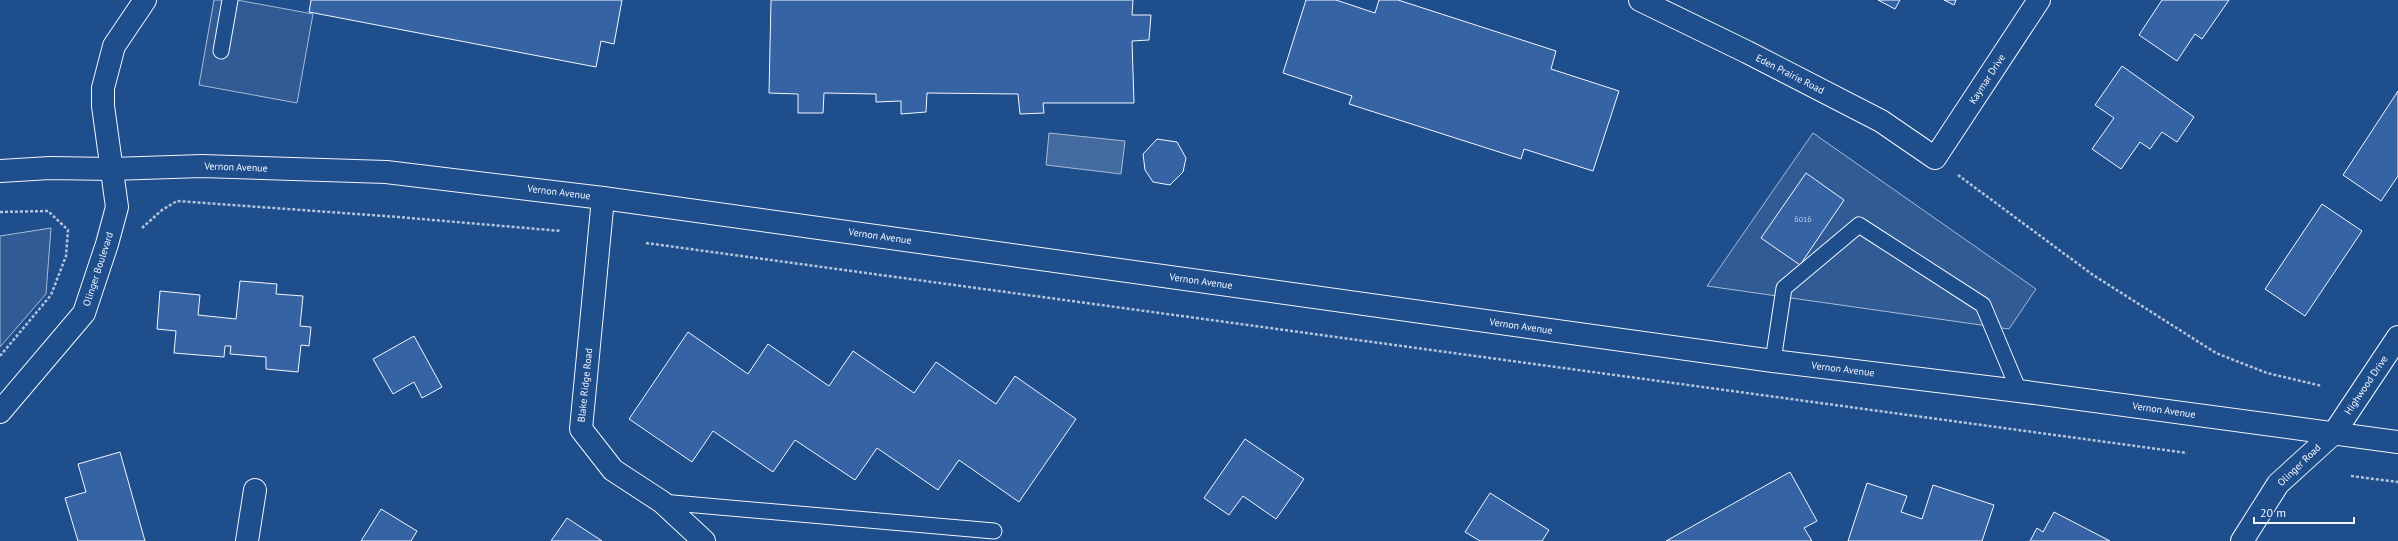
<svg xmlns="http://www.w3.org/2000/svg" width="2398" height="541" viewBox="0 0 2398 541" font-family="'PT Sans',sans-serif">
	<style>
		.built { fill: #305b95; stroke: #a8bbd7 }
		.water { fill: #446ba0; stroke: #a8bbd7 }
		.building { fill: #3563a3; stroke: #f2f6ff }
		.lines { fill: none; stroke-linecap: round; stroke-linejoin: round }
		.service-casing { stroke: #f2f6ff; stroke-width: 17 }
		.minor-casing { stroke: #f2f6ff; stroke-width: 24 }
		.tertiary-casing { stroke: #f2f6ff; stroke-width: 24 }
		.secondary-casing { stroke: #f2f6ff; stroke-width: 24 }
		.path { stroke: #b3c4dc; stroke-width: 2.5; stroke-dasharray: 3 2; stroke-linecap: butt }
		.service { stroke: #1f4e8c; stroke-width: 15 }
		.minor { stroke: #1f4e8c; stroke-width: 22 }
		.tertiary { stroke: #1f4e8c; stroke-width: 22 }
		.secondary { stroke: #1f4e8c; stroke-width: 22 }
		.labels { text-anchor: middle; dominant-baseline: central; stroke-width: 3; stroke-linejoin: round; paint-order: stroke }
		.number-label { font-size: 8px; fill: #c3d1e8 }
		.street-label { font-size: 10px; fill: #f2f6ff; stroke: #1f4e8c }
	</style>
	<rect width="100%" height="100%" fill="#1f4e8c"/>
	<g class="built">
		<polygon points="214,0 237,0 313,14 297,103 199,85"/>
		<polygon points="1813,133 2036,289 2009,329 1707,286"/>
		<polygon points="51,228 46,294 0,347 0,236"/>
	</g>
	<polygon class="water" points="1049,133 1125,141 1121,174 1046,165"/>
	<g class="building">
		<polygon points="311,0 622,0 614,44 601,41 596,67 309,12"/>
		<polygon points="771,0 1133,0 1132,15 1151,15 1149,40 1132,41 1134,103 1043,103 1044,113 1020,114 1018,94 927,93 926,112 901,114 901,101 876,102 876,94 824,93 823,113 798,113 798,94 769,93"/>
		<polygon points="1306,0 1336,0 1375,13 1379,0 1398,0 1556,51 1551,69 1619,91 1593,171 1524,149 1521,159 1349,104 1352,96 1283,73"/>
		<polygon points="1878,0 1900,0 1895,9"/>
		<polygon points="1944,0 1956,0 1954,5"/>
		<polygon points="2162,0 2229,0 2202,39 2195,34 2177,61 2139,35"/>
		<polygon points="2122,66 2194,117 2177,142 2162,132 2150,149 2140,142 2121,169 2092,149 2114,118 2095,105"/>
		<polygon points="2398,91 2398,176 2381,201 2343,175"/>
		<polygon points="1157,139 1177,142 1186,158 1183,172 1170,185 1153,182 1145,170 1143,154"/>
		<polygon points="1806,173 1844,200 1800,265 1761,238"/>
		<polygon points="2322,204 2362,231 2305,316 2265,289"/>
		<polygon points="240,281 277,284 276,294 303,296 300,326 311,327 309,346 301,345 298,372 266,369 266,357 230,354 231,346 225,346 224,357 174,353 176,331 157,329 160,291 200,295 198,315 236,319"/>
		<polygon points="688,332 748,374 768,344 829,386 853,351 914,393 936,362 996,404 1015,376 1076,419 1019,502 959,460 938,490 877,448 855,480 795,440 773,472 713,431 692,462 629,419"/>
		<polygon points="414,336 442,387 422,398 414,382 393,394 373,359"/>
		<polygon points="1245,439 1304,479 1276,519 1243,496 1229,515 1204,498"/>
		<polygon points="120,452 145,541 78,541 65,498 86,492 78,464"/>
		<polygon points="1790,472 1817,521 1804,528 1812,541 1666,541"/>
		<polygon points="1867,483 1907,496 1901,512 1922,519 1933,485 1994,505 1982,541 1848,541"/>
		<polygon points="1490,493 1549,530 1542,541 1480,541 1465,532"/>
		<polygon points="381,509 417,531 411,541 361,541"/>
		<polygon points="2054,512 2110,541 2030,541 2037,528 2043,532"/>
		<polygon points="567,518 602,541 551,541"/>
	</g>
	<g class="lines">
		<g class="service-casing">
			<g id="service">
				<polyline points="221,51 230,0"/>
				<polyline points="1773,361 1784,288 1859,225 1983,305 2019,391"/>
				<polyline points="662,502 994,531"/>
			</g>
		</g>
		<g class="minor-casing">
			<g id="minor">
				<polyline points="1640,0 1747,52 1881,121 1935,158 2039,0"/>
				<polyline points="603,198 581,429 613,470 662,502 704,541"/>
				<polyline points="247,541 255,490"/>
				<polyline points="2242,541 2278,484 2334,433 2398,337"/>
			</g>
		</g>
		<g class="tertiary-casing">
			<polyline id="tertiary" points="0,412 84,313 107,244 117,207 103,106 103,88 114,46 145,0"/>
		</g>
		<g class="secondary-casing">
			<polyline id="secondary" points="0,171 50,168 112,169 202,166 386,172 603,198 1773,361 2019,391 2398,442"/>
		</g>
		<g class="path">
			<polyline points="1958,175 2093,275 2216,353 2267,373 2322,386"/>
			<polyline points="0,212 48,211 68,230 66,256 51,295 0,356"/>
			<polyline points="142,228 162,210 177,201 398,217 561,231"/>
			<polyline points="646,243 2187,453"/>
			<polyline points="2351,476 2398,482"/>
		</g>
		<use href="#service" class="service"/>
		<use href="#minor" class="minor"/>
		<use href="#tertiary" class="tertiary"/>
		<use href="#secondary" class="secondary"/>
	</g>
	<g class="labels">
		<g class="number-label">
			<text x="1803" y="219">6016</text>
		</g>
		<g class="street-label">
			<text transform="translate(1790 74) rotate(27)">Eden Prairie Road</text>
			<text transform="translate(1987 79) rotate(-57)">Kaymar Drive</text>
			<text transform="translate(236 167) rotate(2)">Vernon Avenue</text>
			<text transform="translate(559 192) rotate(7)">Vernon Avenue</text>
			<text transform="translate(880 236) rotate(8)">Vernon Avenue</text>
			<text transform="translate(98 269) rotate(-72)">Olinger Boulevard</text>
			<text transform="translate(1201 281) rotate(8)">Vernon Avenue</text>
			<text transform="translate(1521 326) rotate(8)">Vernon Avenue</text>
			<text transform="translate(1843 369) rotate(7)">Vernon Avenue</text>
			<text transform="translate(585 385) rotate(-84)">Blake Ridge Road</text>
			<text transform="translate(2366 385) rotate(-56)">Highwood Drive</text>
			<text transform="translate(2164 410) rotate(8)">Vernon Avenue</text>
			<text transform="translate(2299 465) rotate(-44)">Olinger Road</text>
		</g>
	</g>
	<path d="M2254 517v6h100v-6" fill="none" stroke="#f2f6ff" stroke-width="2"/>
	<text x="2260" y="517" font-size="12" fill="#f2f6ff" stroke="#1f4e8c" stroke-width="3" paint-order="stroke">20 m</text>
</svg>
